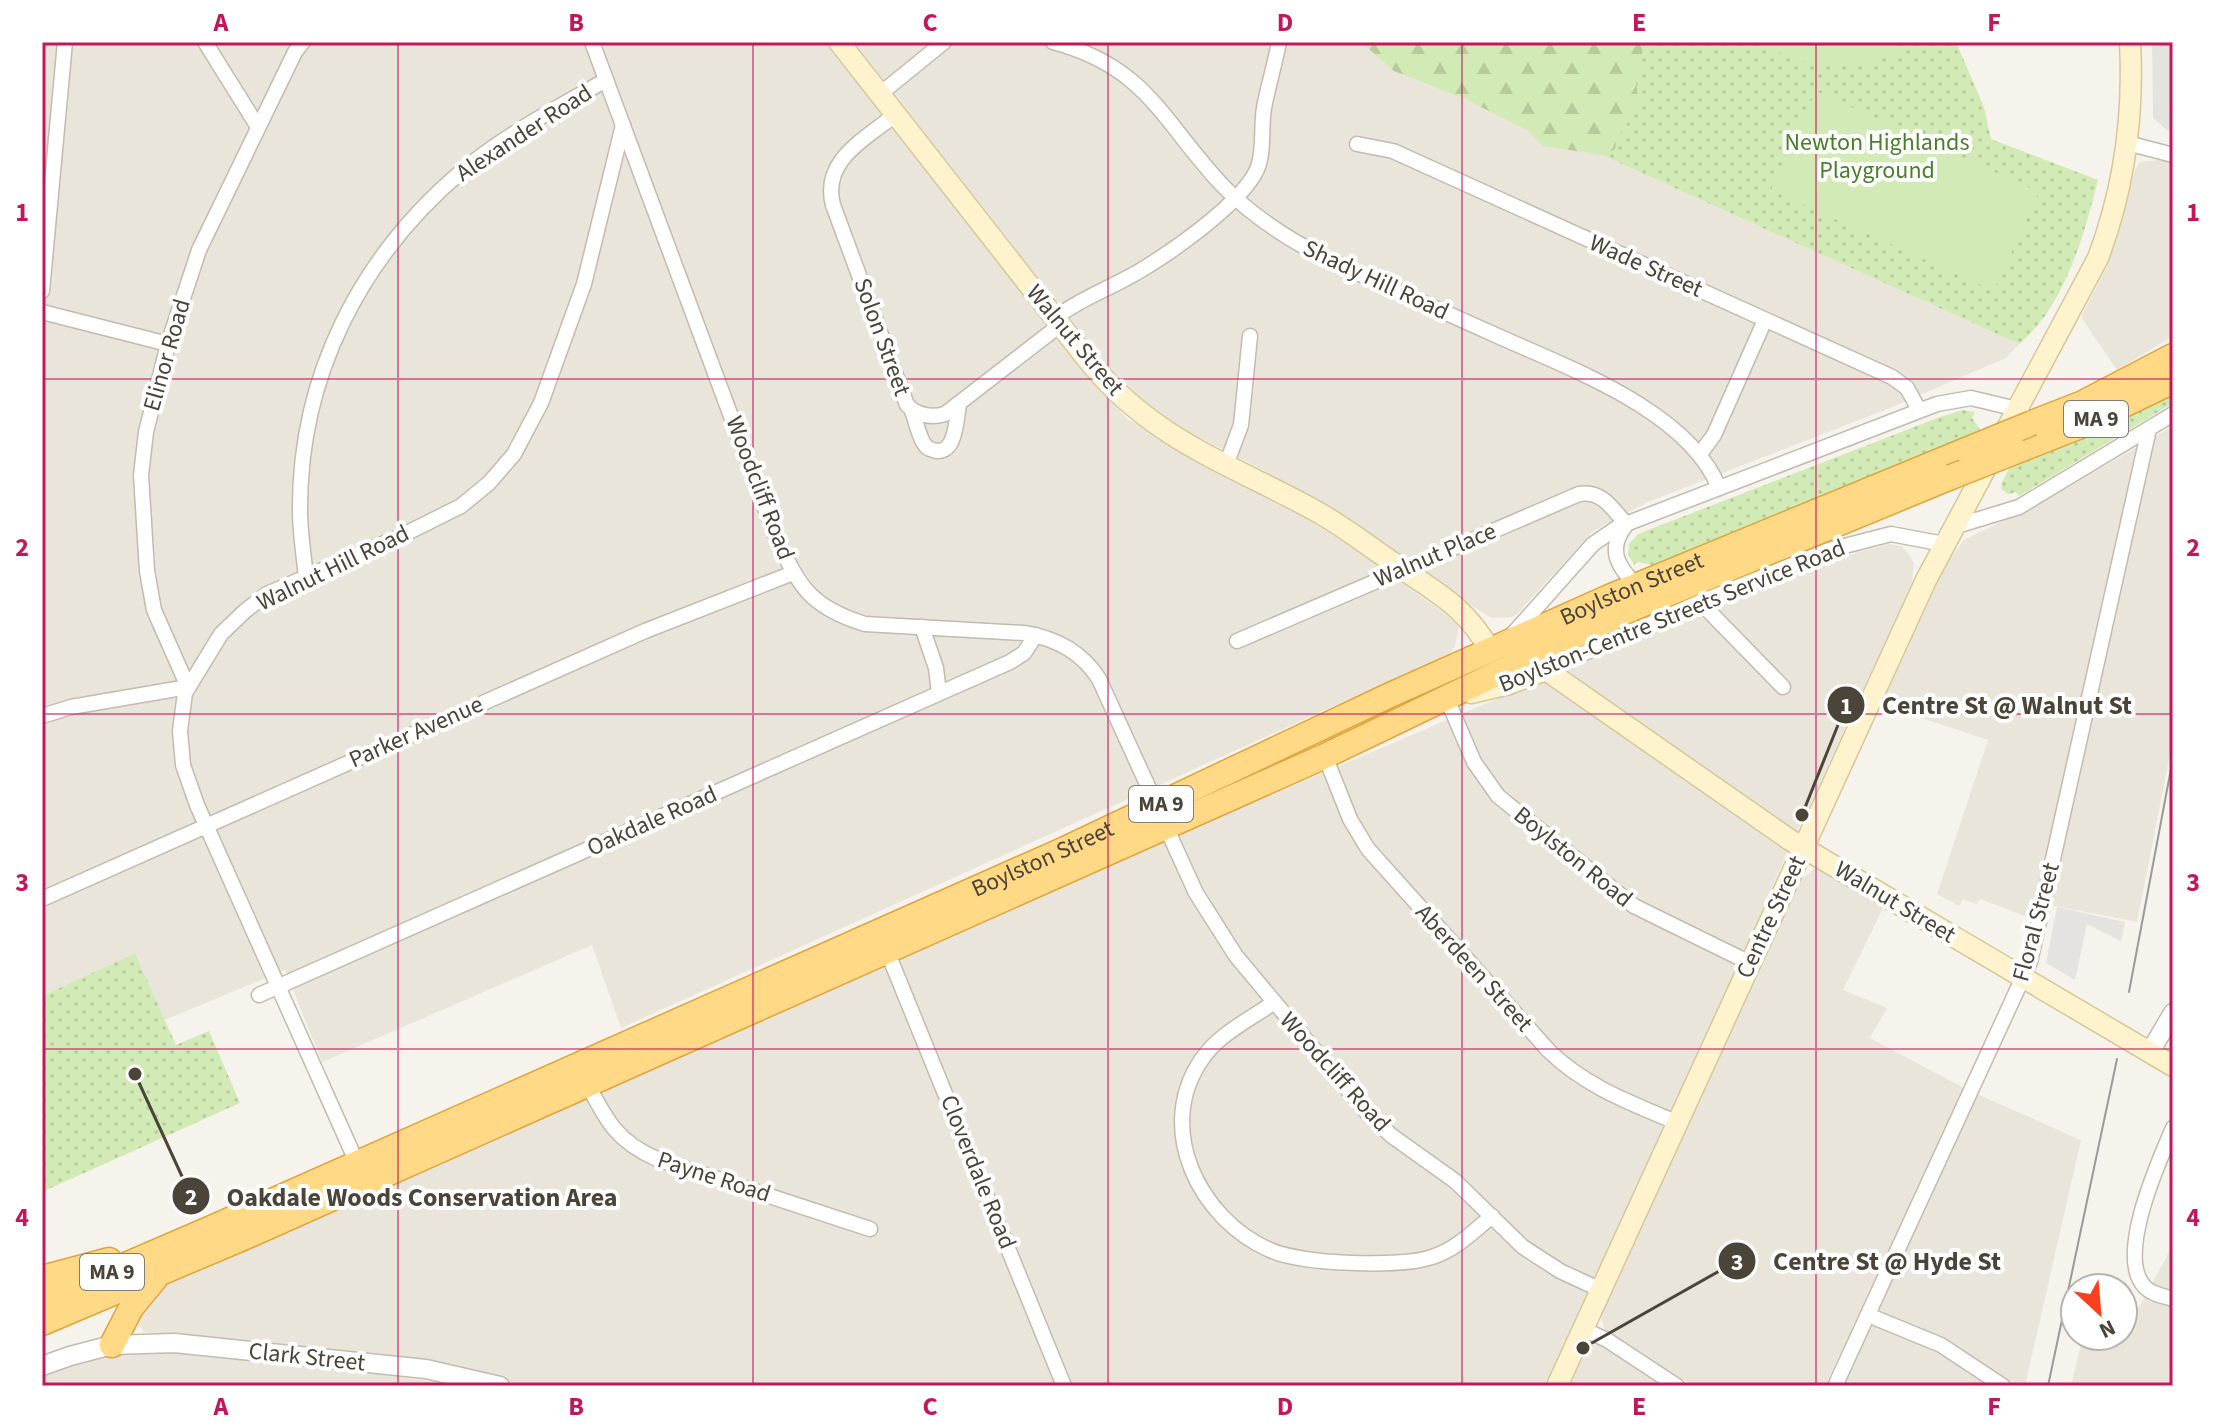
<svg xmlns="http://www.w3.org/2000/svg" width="2215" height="1428" viewBox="0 0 2215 1428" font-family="'Source Sans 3',sans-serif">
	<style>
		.residential { fill: #eae5da }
		.grass { fill: url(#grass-dots) }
		.forest { fill: url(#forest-firs) }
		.garden { fill: #d2eab5 }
		.parking { fill: #e5e3e0 }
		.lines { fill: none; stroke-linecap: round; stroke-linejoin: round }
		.minor-casing { stroke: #c2bbae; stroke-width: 17 }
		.tertiary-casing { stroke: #c2bbae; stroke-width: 21 }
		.secondary-casing { stroke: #d6c79b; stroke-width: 23 }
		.trunk-casing { stroke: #e0a43c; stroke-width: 27 }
		.minor { stroke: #fff; stroke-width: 14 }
		.tertiary { stroke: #fff; stroke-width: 18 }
		.secondary { stroke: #fff3cd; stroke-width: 20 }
		.trunk { stroke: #ffd985; stroke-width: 24 }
		.tram { stroke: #9a9a9a; stroke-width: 2 }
		.trunk-bridge-casing { stroke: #e0a43c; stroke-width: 27; stroke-linecap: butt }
		.trunk-bridge { stroke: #ffd985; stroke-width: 24 }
		.grid { fill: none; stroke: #c2185b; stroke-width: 2; stroke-opacity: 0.55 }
		.labels { text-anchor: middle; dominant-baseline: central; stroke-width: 8; stroke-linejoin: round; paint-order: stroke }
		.shield { fill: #fff; stroke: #817c74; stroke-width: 2 }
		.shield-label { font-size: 22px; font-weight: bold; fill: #4b4439 }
		.street-label { font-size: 24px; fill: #4b4439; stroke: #fff }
		.park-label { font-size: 24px; fill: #4a7f2a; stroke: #fff }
		.leader { fill: none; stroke: #4b4439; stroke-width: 3 }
		.callout-dot { fill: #4b4439; stroke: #fff; stroke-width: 3 }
		.mark-label { font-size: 24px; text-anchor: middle; font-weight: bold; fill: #fff }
		.callout-label { font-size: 26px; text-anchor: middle; font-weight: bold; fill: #4b4439; stroke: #fff; stroke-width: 8; stroke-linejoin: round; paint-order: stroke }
		.neatline { fill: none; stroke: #c2185b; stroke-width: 3 }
		.grid-label { font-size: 26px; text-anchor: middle; font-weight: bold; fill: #c2185b }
	</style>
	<defs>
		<pattern id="grass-dots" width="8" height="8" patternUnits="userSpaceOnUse" patternTransform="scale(2)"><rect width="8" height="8" fill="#d2eab5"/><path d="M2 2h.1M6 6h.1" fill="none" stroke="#b6ca9c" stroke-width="1.8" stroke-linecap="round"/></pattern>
		<pattern id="forest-firs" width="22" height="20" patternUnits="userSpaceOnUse" patternTransform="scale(2)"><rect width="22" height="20" fill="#d2eab5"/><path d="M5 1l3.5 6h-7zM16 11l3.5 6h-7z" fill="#b6ca9c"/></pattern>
	</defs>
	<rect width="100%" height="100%" fill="#f6f3ec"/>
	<g class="residential">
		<polygon points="42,42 825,42 1030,302 1127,419 1249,482 1359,552 1458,623 1458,634 1454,648 1449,654 621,1028 592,945 322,1062 285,970 165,1020 135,953 42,996"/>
		<polygon points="851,42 1365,42 1364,47 2019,344 2006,358 1890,408 1648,502 1593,531 1517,614 1512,617 1491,618 1265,471 1175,425 1139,400 1107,365"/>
		<polygon points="2159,160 2173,161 2173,336 2117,370 2081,317 2107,267 2135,170 2140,162"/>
		<polygon points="2173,426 2173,739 2137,922 2030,901 2027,917 1980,899 1976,904 1963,899 1959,906 1937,894 1988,740 1879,704 1945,566 1964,540 2050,498"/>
		<polygon points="1890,544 1901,546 1910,556 1914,563 1912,585 1783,862 1648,1171 1548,1386 525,1386 457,1367 304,1347 144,1332 138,1322 138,1310 162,1287 1187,831 1737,596 1858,552"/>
		<polygon points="1814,869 1820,869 1884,906 1843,990 1887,1008 1870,1038 1964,1088 1825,1386 1693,1386 1605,1330 1600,1315 1799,881"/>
		<polygon points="1977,1094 2081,1140 2025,1386 1844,1386"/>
		<polygon points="2173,1245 2173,1386 2071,1386 2083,1336 2123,1336 2123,1318 2134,1317"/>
		<polygon points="1592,1345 1601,1345 1666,1386 1566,1386 1573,1368 1586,1348"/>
		<polygon points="130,1351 211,1352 466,1386 42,1386 42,1376 79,1363"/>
	</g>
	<g class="grass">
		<path d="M1365,42H1956L1984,107L1991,139L2098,180C2084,235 2065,306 2019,344L1364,47Z"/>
		<polygon points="2173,393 2173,403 2019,496 2016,492 2008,494 2001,489 2002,482 2010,467"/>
		<polygon points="1963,410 1975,412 1972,418 1981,431 1652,565 1637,562 1634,565 1628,554 1629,544 1638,534 1940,417"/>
		<polygon points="135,953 176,1045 209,1031 240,1103 42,1192 42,996"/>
	</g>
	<path class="forest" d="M1368,42H1643C1643,56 1638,65 1636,79C1636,87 1639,97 1638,104C1633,122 1618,129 1615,149L1603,155L1543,146L1529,131L1465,99L1394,71L1369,49Z"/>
	<g class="garden">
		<path d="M1760,42H1895L1900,51C1855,73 1801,70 1760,42Z"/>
		<polygon points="1816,91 2039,192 1994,291 1771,190"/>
	</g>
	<g class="parking">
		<polygon points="2152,42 2173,42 2173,125 2168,131 2153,118"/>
		<polygon points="2057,907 2125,922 2121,941 2087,924 2075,980 2046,963"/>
	</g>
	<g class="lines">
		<g class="minor-casing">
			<g id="minor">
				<polyline points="205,42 258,127"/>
				<path d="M592,42L774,532C798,584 807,606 865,624L1024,633C1055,638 1082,652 1099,679L1157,806"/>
				<path d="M1053,42C1148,67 1163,123 1223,186C1252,216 1286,238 1323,257C1379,283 1435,308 1491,333C1563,366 1688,409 1719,488"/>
				<polyline points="880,94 944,42"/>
				<path d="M896,114C866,139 821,160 833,205L907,405C918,416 931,418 945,414L1060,325"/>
				<polyline points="2127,143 2173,155"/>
				<polyline points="1357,144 1393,151 1892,377 1907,388 1919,410"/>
				<polyline points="42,291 65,42"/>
				<polyline points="42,312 168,344"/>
				<path d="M1055,318C1077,301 1101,292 1125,279C1159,262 1249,200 1259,164C1264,146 1261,126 1264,108C1268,86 1275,64 1279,42"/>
				<path d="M912,411C916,421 918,433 923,442C926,447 928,449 933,450C956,457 956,420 959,405"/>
				<polyline points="1700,454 1714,435 1765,320"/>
				<polyline points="1226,465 1241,425 1250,336"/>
				<path d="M1626,525C1607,549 1617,566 1636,585"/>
				<polyline points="1953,527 2019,507 2173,414"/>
				<path d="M306,578C304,556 300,533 300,511C299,377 360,257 462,171C505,135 557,108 606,80"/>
				<polyline points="1700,602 1783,687"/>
				<polyline points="922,627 936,668 939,693"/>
				<polyline points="1511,636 1593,544 1618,527 1937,404 1971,398 2017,409"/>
				<path d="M1237,641L1579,494C1602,490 1612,508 1626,524"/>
				<polyline points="1546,670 1700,602 1829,550 1891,534 1944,544"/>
				<polyline points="1447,699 1474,762 1498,796 1634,906 1750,963"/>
				<polyline points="42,716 71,707 188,687 154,610 147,571 141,475 146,432 168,344 199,250 295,52 303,42"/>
				<path d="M1325,756L1350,819L1368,849L1549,1051C1586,1087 1631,1103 1678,1123"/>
				<polyline points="1166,827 1196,893 1236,956 1369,1115 1392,1136 1455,1181 1523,1247 1560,1271 1601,1290"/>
				<polyline points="42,899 645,631 793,573"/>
				<polyline points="887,951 1064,1386"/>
				<polyline points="259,995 1010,662 1024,653 1036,635"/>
				<path d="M1273,1003C1249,1020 1219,1034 1202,1059C1154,1128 1199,1219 1270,1250C1300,1264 1400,1268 1432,1257C1455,1250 1473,1232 1492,1216"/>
				<path d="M588,1085C607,1122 618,1142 657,1159L870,1229"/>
				<path d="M2173,1128C2159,1161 2115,1257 2145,1287C2151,1294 2164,1296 2173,1299"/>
				<polyline points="357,1163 197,805 183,765 180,731 185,693 221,634 245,611 267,594 401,536 461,506 489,483 514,454 541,403 584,284 623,125"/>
				<polyline points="1868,1315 1941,1345 2003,1386"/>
				<polyline points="1583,1329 1607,1340 1677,1386"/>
				<polyline points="1835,1386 2030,962 2149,429"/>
			</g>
		</g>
		<g class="tertiary-casing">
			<g id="tertiary">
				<polyline points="2150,1052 2173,1013"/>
				<polyline points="42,1366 70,1356 112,1345 174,1343 426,1369 500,1386"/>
			</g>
		</g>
		<g class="secondary-casing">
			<g id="secondary">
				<path d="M839,42L1087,359C1151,439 1228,463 1314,510C1345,527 1372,549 1401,568C1440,595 1465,607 1490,650"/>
				<polyline points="1471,693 1509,684 1546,670 1790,840 2173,1066"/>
				<path d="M1557,1386L1926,580L2098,258C2124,189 2134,116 2130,42"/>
			</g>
		</g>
		<g class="trunk-casing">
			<g id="trunk">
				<polyline points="2032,423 2083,403 2173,356"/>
				<polyline points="2017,451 2078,427 2173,381"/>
				<polyline points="42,1278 109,1260"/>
				<path id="s1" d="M42,1301L207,1230L1065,849L1388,696L1609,597L1966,450"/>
				<polyline points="42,1323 243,1238 1325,756 1629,610 1951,477"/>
				<polyline points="112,1345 131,1308 155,1279"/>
			</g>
		</g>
		<use href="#minor" class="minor"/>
		<use href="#tertiary" class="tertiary"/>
		<use href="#secondary" class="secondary"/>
		<use href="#trunk" class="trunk"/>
		<g class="tram">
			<polyline points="2129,992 2173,758"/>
			<polyline points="2048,1386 2117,1059"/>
		</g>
		<g class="trunk-bridge-casing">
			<g id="trunk-bridge">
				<polyline points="1966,450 2032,423"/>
				<polyline points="1951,477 2017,451"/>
			</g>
		</g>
		<use href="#trunk-bridge" class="trunk-bridge"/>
	</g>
	<path class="grid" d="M398,42V1386M753,42V1386M1108,42V1386M1462,42V1386M1816,42V1386M42,379H2173M42,714H2173M42,1049H2173"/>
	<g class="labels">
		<g class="shield">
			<rect x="2064" y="401" width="64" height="36" rx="6"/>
			<rect x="1129" y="786" width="64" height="36" rx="6"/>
			<rect x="80" y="1254" width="64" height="36" rx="6"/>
		</g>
		<g class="shield-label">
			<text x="2096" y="419">MA 9</text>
			<text x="1161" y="804">MA 9</text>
			<text x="112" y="1272">MA 9</text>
		</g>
		<g class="street-label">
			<text transform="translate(524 133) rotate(-33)">Alexander Road</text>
			<text transform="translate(1646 266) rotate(24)">Wade Street</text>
			<text transform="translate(1376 280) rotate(25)">Shady Hill Road</text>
			<text transform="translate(882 337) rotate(70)">Solon Street</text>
			<text transform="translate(1075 340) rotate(50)">Walnut Street</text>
			<text transform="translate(167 355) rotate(-74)">Elinor Road</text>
			<text transform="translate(760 488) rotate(69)">Woodcliff Road</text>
			<text transform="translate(1435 555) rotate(-23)">Walnut Place</text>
			<text transform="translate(333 568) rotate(-26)">Walnut Hill Road</text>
			<text stroke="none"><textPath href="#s1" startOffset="1742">Boylston Street</textPath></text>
			<text transform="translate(1672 616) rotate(-22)">Boylston-Centre Streets Service Road</text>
			<text transform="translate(416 732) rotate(-24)">Parker Avenue</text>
			<text transform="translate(652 821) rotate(-24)">Oakdale Road</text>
			<text transform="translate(1573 857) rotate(39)">Boylston Road</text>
			<text stroke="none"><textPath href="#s1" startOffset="1094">Boylston Street</textPath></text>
			<text transform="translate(1895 902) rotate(31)">Walnut Street</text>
			<text transform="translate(1771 917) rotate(-65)">Centre Street</text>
			<text transform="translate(2036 922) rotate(-75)">Floral Street</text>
			<text transform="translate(1474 968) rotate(48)">Aberdeen Street</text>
			<text transform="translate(1335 1072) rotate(48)">Woodcliff Road</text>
			<text transform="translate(978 1172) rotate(68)">Cloverdale Road</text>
			<text transform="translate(714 1177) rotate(18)">Payne Road</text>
			<text transform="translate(307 1357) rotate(6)">Clark Street</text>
		</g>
		<g class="park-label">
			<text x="1877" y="142">Newton Highlands<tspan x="1877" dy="28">Playground</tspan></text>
		</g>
	</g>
	<path class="leader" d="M1802 815L1846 705M135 1074L191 1196M1583 1348L1737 1261"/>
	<g class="callout-dot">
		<circle cx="1802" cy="815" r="8"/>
		<circle cx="135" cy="1074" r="8"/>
		<circle cx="1583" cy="1348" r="8"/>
		<circle cx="1846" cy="705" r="20"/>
		<circle cx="191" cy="1196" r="20"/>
		<circle cx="1737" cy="1261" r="20"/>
	</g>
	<g class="mark-label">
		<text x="1846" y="714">1</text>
		<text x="191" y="1205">2</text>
		<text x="1737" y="1270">3</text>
	</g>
	<g class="callout-label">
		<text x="2007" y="714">Centre St @ Walnut St</text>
		<text x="422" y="1206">Oakdale Woods Conservation Area</text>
		<text x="1887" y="1270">Centre St @ Hyde St</text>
	</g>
	<rect width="2215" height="1428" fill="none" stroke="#ffffff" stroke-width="88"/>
	<g transform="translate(2099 1312) rotate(154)"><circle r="38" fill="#ffffff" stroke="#b7b4b0" stroke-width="2"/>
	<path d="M0-6L14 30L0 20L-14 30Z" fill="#fc3f1d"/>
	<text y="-12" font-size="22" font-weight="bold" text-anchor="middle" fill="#4b4439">N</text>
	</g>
	<rect x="44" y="44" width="2127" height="1340" class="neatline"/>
	<g class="grid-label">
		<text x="221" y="31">A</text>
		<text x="576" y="31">B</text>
		<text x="930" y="31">C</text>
		<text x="1285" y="31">D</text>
		<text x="1639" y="31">E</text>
		<text x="1994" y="31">F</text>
		<text x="22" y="221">1</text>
		<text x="2193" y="221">1</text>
		<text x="22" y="556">2</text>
		<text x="2193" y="556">2</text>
		<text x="22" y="891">3</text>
		<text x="2193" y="891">3</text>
		<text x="22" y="1226">4</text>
		<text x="2193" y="1226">4</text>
		<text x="221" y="1415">A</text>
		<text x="576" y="1415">B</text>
		<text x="930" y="1415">C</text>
		<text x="1285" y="1415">D</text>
		<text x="1639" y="1415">E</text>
		<text x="1994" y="1415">F</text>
	</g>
</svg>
